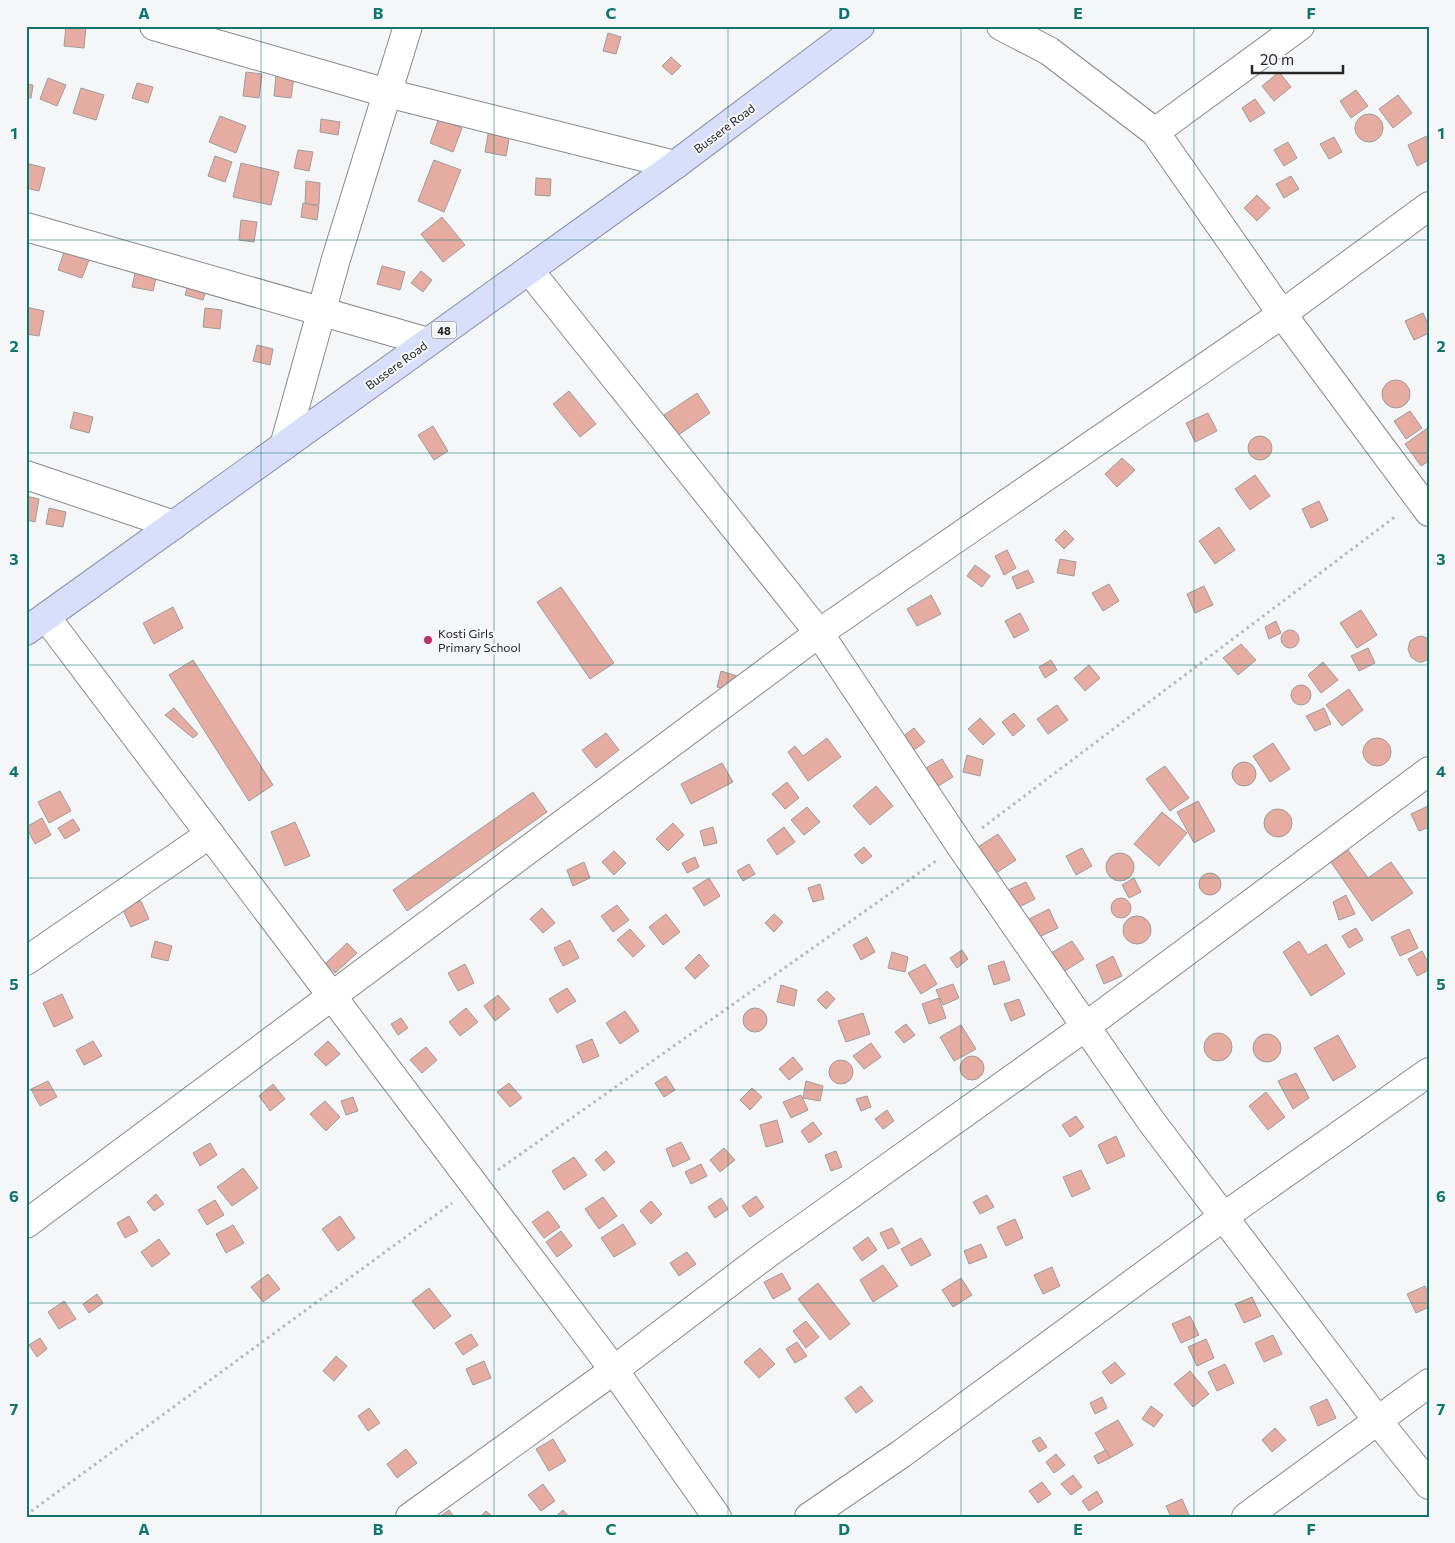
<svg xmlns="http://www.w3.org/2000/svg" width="1455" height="1543" viewBox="0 0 1455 1543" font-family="Commissioner,sans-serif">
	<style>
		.building { fill: #e7aca1; stroke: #9e9b9b }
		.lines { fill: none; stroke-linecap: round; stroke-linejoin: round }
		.minor-casing { stroke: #88898b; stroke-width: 30 }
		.major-casing { stroke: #898fae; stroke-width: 30 }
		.path { stroke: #b6b7b9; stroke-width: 3; stroke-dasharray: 2.5 4; stroke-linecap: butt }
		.minor { stroke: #fff; stroke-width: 28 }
		.major { stroke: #d9defb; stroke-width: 28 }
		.grid { fill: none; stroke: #0f766e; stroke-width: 1; stroke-opacity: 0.55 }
		.poi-dot { fill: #bd3064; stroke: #f5f6f8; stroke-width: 2 }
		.labels { text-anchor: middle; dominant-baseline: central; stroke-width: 4; stroke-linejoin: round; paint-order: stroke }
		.shield { fill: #f5f6f8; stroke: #636465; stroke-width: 1 }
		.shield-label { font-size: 11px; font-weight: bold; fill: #252526 }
		.street-label { font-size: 12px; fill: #252526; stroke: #f5f6f8 }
		.poi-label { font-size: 12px; fill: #252526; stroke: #f5f6f8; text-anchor: start }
		.neatline { fill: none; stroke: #0f766e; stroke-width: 2 }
		.grid-label { font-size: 16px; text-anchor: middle; font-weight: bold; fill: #0f766e }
	</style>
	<rect width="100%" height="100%" fill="#f5f6f8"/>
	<g class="building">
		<polygon points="66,26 86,26 84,48 64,46"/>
		<polygon points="608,33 621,37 616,54 603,51"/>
		<polygon points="671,57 681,66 672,75 662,66"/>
		<polygon points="246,72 262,74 259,98 243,96"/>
		<polygon points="1279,72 1291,87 1274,101 1262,86"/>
		<polygon points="276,75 294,77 291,98 274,96"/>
		<polygon points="48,78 66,85 57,106 40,99"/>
		<polygon points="137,83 153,87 148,103 132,98"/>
		<polygon points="26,84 33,85 31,98 26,97"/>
		<polygon points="81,88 104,95 96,120 73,113"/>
		<polygon points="1356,90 1368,106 1351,118 1340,101"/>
		<polygon points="1398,95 1412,113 1393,128 1379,109"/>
		<polygon points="1255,99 1265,113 1250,122 1242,108"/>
		<circle cx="1369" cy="128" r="14"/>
		<polygon points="220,116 246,126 236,153 209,142"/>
		<polygon points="439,118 462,128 453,152 430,143"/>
		<polygon points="321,119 340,122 338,135 320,132"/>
		<polygon points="489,129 510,133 506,156 485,152"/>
		<polygon points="1429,135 1429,160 1417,166 1408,145"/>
		<polygon points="1334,137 1342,152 1329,159 1320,144"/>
		<polygon points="1288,142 1297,158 1284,166 1274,150"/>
		<polygon points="298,150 313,152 309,171 294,168"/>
		<polygon points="215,156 232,162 225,182 208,176"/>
		<polygon points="434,160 461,170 444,212 418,201"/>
		<polygon points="26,163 45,168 39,191 26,188"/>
		<polygon points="241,163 279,172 271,205 233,197"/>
		<polygon points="1291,176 1299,189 1284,198 1276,184"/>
		<polygon points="536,178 551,179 550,196 535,195"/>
		<polygon points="306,181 320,183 319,205 305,204"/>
		<polygon points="1257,195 1270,208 1257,221 1244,208"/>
		<polygon points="303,203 319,206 317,220 301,217"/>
		<polygon points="442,217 465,245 443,262 421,234"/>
		<polygon points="241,220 257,222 254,242 239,240"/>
		<polygon points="64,252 89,260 82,278 58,270"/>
		<polygon points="137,264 158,269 153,291 132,287"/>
		<polygon points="382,266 405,272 400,290 377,284"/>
		<polygon points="421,271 432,280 423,292 411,283"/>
		<polygon points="189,282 207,287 203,300 185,295"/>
		<polygon points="26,307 44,311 39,336 26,334"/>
		<polygon points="205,308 222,310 220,329 203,327"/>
		<polygon points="1423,313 1429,326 1429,333 1414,340 1405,321"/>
		<polygon points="257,345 273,349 270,365 253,361"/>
		<circle cx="1396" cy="394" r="14"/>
		<polygon points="569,391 596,424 580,437 553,404"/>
		<polygon points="697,393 710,413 677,436 664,415"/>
		<polygon points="1410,411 1422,428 1406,439 1394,421"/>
		<polygon points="74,412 93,417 89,433 70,428"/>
		<polygon points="1208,413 1217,431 1195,442 1186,423"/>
		<polygon points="433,426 448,451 434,460 418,435"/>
		<polygon points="1429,427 1429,461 1421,466 1405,444"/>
		<circle cx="1260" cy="448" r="12"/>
		<polygon points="1122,458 1135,470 1117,487 1105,474"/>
		<polygon points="1255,475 1270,496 1250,510 1235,489"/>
		<polygon points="26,496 39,499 35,522 26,520"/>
		<polygon points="1319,501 1328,520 1311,528 1302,509"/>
		<polygon points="49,508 66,512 63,527 46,524"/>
		<polygon points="1219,527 1235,550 1215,564 1199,541"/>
		<polygon points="1065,530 1074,539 1064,549 1055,540"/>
		<polygon points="1007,550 1016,568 1004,575 995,556"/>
		<polygon points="1060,559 1076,562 1074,576 1057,573"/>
		<polygon points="975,565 990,576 982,587 967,576"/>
		<polygon points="1028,570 1034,582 1017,589 1012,577"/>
		<polygon points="1109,584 1119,601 1103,611 1092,593"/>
		<polygon points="1204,586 1213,605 1195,613 1187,594"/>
		<polygon points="561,587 614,663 590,679 537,602"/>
		<polygon points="931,595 941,614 917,626 907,609"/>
		<polygon points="173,607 183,628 154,644 143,623"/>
		<polygon points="1361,610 1377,635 1357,648 1340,623"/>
		<polygon points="1020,613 1029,630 1014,638 1005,621"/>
		<polygon points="1276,621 1281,633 1269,639 1265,627"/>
		<circle cx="1290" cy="639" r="9"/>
		<polygon points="1422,636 1429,639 1429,659 1422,662 1418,662 1411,657 1408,649 1410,641 1417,637"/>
		<polygon points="1241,644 1256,660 1238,675 1223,658"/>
		<polygon points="1368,648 1375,663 1359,671 1351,656"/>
		<polygon points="193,660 273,785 249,801 169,675"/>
		<polygon points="1051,660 1057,670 1045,678 1039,667"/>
		<polygon points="1323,662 1338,680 1321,693 1308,675"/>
		<polygon points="1089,665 1100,678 1085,691 1074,678"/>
		<polygon points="721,671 737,676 734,691 717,687"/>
		<circle cx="1301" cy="695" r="10"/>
		<polygon points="1349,689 1363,710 1342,726 1326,705"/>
		<polygon points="1057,705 1068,720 1048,734 1037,719"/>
		<polygon points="174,708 198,734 193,738 165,715"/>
		<polygon points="1324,708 1331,724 1315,731 1306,716"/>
		<polygon points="1014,713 1025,726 1013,736 1002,722"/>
		<polygon points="980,718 995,734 983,745 968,729"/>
		<polygon points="914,728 925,742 907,755 897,741"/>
		<polygon points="606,733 619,750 596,768 582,750"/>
		<circle cx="1377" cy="752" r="14"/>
		<polygon points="827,738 841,757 808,781 788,752 795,746 803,756"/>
		<polygon points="1273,743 1290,769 1270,782 1253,756"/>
		<polygon points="967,755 983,760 980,776 963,772"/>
		<polygon points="942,759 953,777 935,788 924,769"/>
		<circle cx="1244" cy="774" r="12"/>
		<polygon points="722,763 733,782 691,804 681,784"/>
		<polygon points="1165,766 1189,798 1170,811 1146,779"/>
		<polygon points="787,782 799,798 785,809 772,794"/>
		<polygon points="876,786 893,806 870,825 853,806"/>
		<polygon points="60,791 71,811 49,823 38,802"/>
		<polygon points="533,792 547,812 407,911 393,890"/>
		<polygon points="1198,801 1215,831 1194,843 1177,812"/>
		<polygon points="1428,806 1429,827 1419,831 1411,814"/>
		<polygon points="807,807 820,822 804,835 791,820"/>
		<circle cx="1278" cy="823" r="14"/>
		<polygon points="1162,812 1187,833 1159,866 1134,844"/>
		<polygon points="42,818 51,835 35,844 26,827"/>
		<polygon points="73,819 80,830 65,839 58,828"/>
		<polygon points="295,822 310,856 285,866 271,832"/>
		<polygon points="673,823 684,835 668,851 656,839"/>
		<polygon points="713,827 717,843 704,846 700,831"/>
		<polygon points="784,827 795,842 777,855 767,840"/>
		<polygon points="998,834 1016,860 996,873 978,847"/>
		<polygon points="1345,846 1368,878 1391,862 1413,893 1372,921 1328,858"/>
		<polygon points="864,847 872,856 862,864 854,855"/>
		<polygon points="1082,848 1092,866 1076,875 1066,856"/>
		<polygon points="614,851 626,863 614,875 602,862"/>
		<circle cx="1120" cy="867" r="14"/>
		<polygon points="695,857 699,867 687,873 682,863"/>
		<polygon points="584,862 590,878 573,886 567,870"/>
		<polygon points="749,864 755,874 743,881 737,871"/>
		<circle cx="1210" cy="884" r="11"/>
		<polygon points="709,878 720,896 704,906 693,888"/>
		<polygon points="1134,878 1141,892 1129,898 1122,885"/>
		<polygon points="1026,882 1035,899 1015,909 1006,891"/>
		<polygon points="820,884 824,899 813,902 808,888"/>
		<polygon points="1346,895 1355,914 1339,920 1333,902"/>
		<circle cx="1121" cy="908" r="10"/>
		<polygon points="141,901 149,919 131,927 122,908"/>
		<polygon points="617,905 629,920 613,932 601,916"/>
		<polygon points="542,908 555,923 543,933 530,919"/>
		<polygon points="1049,909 1058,928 1039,937 1029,919"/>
		<polygon points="666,914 680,932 663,945 649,927"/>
		<polygon points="774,914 783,922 774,932 765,923"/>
		<circle cx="1137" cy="930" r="14"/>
		<polygon points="1356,928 1363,940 1349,948 1342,936"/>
		<polygon points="630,929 645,946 633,957 617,940"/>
		<polygon points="1409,929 1418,948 1400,956 1391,937"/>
		<polygon points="867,937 875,952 861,960 853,945"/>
		<polygon points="570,940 579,958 563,966 554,948"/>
		<polygon points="155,941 172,946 168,961 151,957"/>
		<polygon points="1072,941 1084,959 1063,972 1051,953"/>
		<polygon points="1299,941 1308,955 1326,944 1345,974 1311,996 1283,952"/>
		<polygon points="347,943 357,953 335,973 326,963"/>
		<polygon points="962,950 968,959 957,968 950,958"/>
		<polygon points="1422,951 1429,964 1429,970 1417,976 1408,959"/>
		<polygon points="892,952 908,957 905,972 888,968"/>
		<polygon points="699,954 709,966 695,979 685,968"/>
		<polygon points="1113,956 1122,976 1104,984 1096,965"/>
		<polygon points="1004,961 1010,980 994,985 988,966"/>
		<polygon points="465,964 474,983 458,991 448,973"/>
		<polygon points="925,964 937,984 921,994 908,973"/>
		<polygon points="953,984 959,998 943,1005 936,990"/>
		<polygon points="781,985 797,990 794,1006 777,1002"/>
		<polygon points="567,988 576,1001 557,1013 549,999"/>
		<polygon points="827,991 835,999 826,1009 817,1000"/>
		<polygon points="62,994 73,1018 54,1027 43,1003"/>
		<polygon points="498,995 510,1009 495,1021 484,1006"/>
		<polygon points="939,998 946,1018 929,1024 922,1004"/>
		<polygon points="1019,999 1025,1015 1011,1021 1004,1004"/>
		<polygon points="466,1008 478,1022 460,1036 449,1022"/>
		<circle cx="755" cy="1020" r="12"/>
		<polygon points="625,1011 639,1031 620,1044 606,1023"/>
		<polygon points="863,1013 870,1034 846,1042 838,1021"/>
		<polygon points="401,1018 408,1028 398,1035 391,1024"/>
		<polygon points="906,1024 915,1035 904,1043 895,1032"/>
		<polygon points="961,1025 976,1049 954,1061 940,1037"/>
		<circle cx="1218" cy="1047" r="14"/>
		<circle cx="1267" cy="1048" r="14"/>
		<polygon points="1338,1035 1356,1067 1333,1081 1314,1048"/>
		<polygon points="592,1039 599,1056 583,1063 576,1046"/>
		<polygon points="93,1041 102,1056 84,1065 76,1050"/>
		<polygon points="328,1041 340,1054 326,1066 314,1054"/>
		<polygon points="871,1043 881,1057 864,1069 853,1056"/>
		<polygon points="426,1047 437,1060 422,1073 410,1060"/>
		<circle cx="972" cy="1068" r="12"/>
		<polygon points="793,1057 803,1069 789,1080 779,1069"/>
		<circle cx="841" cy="1072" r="12"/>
		<polygon points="1296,1073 1309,1098 1293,1109 1278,1081"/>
		<polygon points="666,1076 675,1090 664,1097 655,1083"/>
		<polygon points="48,1081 57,1097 40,1106 31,1089"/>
		<polygon points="806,1081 823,1086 820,1101 803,1098"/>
		<polygon points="509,1083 522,1098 510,1107 497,1092"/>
		<polygon points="273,1084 285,1099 270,1111 259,1096"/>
		<polygon points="752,1088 762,1097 750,1110 740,1100"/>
		<polygon points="1266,1092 1285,1117 1268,1130 1249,1106"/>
		<polygon points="801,1095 808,1110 791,1118 783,1102"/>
		<polygon points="867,1096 871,1107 861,1111 856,1099"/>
		<polygon points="353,1097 358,1111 346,1115 341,1101"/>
		<polygon points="325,1101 340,1117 326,1131 310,1114"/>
		<polygon points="887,1110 894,1121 883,1129 875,1119"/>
		<polygon points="1076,1116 1084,1127 1070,1137 1062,1125"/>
		<polygon points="777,1120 783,1142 766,1147 760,1125"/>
		<polygon points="813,1122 822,1134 809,1143 801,1131"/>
		<polygon points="1116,1136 1125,1156 1107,1164 1098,1145"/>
		<polygon points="681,1142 690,1159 673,1167 666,1149"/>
		<polygon points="210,1143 217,1155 200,1166 193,1153"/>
		<polygon points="724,1148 735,1160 720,1172 710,1160"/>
		<polygon points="606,1151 615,1162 604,1171 595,1160"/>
		<polygon points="836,1151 842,1167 831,1171 825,1155"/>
		<polygon points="574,1157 587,1175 564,1190 552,1171"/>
		<polygon points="701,1164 707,1176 691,1184 685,1172"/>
		<polygon points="243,1168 258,1188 232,1206 217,1187"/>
		<polygon points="1081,1170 1090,1189 1072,1197 1063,1177"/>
		<polygon points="156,1194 164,1204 154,1211 147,1202"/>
		<polygon points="987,1195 994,1207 980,1214 973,1202"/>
		<polygon points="756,1196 764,1207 750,1217 742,1206"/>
		<polygon points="603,1197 617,1216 599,1229 585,1209"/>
		<polygon points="721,1198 728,1209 715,1218 708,1207"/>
		<polygon points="215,1200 224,1215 207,1225 198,1210"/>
		<polygon points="651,1201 662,1214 651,1224 640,1211"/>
		<polygon points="548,1211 560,1227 544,1238 532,1222"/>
		<polygon points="129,1216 138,1231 125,1238 117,1223"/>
		<polygon points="340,1216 355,1238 338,1251 322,1229"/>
		<polygon points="1015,1219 1023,1238 1006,1246 997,1227"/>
		<polygon points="623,1224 636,1244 614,1257 601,1238"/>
		<polygon points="233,1225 244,1243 226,1253 216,1234"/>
		<polygon points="892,1228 900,1243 888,1249 880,1233"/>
		<polygon points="561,1231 572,1246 557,1257 546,1242"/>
		<polygon points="868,1237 877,1250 862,1261 853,1248"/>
		<polygon points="921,1238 931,1255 911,1266 901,1249"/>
		<polygon points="159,1239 170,1254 152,1267 141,1252"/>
		<polygon points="981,1244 987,1257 969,1264 964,1251"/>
		<polygon points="687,1252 696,1264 679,1276 670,1263"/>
		<polygon points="883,1265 898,1286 873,1302 860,1280"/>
		<polygon points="1052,1267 1060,1286 1043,1294 1034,1275"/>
		<polygon points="782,1273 791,1289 773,1299 764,1282"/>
		<polygon points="268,1274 280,1289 263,1302 251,1287"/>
		<polygon points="961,1278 972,1295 953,1307 942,1290"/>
		<polygon points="818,1283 850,1324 830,1340 798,1299"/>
		<polygon points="1425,1286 1429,1294 1429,1307 1416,1313 1407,1294"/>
		<polygon points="429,1288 451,1316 434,1329 412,1301"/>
		<polygon points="97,1294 103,1303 89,1313 83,1304"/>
		<polygon points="1252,1297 1261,1316 1244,1323 1235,1304"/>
		<polygon points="64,1301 76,1319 59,1329 48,1312"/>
		<polygon points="1190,1316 1199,1335 1181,1343 1172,1324"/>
		<polygon points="806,1321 819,1337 806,1348 793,1331"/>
		<polygon points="471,1334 478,1345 463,1355 455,1343"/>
		<polygon points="1273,1335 1282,1354 1264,1362 1255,1343"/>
		<polygon points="40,1338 47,1349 37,1357 29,1345"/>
		<polygon points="1206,1339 1214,1358 1197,1366 1188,1347"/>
		<polygon points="797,1342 807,1356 795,1363 786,1349"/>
		<polygon points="760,1348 775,1364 759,1378 744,1362"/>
		<polygon points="336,1356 347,1366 334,1381 323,1371"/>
		<polygon points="484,1361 491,1378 473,1385 466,1369"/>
		<polygon points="1115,1362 1125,1374 1111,1384 1102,1372"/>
		<polygon points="1225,1364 1234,1383 1217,1391 1208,1372"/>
		<polygon points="1190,1371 1209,1394 1193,1407 1174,1384"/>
		<polygon points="861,1386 873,1401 856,1413 845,1398"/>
		<polygon points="1102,1397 1107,1408 1095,1414 1090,1403"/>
		<polygon points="1327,1399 1336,1418 1318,1426 1310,1407"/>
		<polygon points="1151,1406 1163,1415 1154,1427 1142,1419"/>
		<polygon points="369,1408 380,1423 368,1431 358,1416"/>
		<polygon points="1118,1420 1133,1445 1110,1458 1095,1433"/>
		<polygon points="1275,1428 1286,1440 1272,1452 1262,1440"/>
		<polygon points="1040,1437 1047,1447 1039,1452 1032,1441"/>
		<polygon points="553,1439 566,1461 549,1471 536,1449"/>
		<polygon points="406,1449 417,1463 397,1478 387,1464"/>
		<polygon points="1106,1450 1110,1458 1098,1464 1094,1456"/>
		<polygon points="1056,1454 1065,1465 1054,1473 1046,1462"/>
		<polygon points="1073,1475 1082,1487 1071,1495 1061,1484"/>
		<polygon points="1042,1482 1051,1494 1038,1503 1029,1491"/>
		<polygon points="543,1484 555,1501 541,1511 528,1495"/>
		<polygon points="1097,1491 1103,1502 1089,1511 1082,1501"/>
		<polygon points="1182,1499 1189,1515 1185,1517 1171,1517 1166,1506"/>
		<polygon points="449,1510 454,1517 439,1517"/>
		<polygon points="563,1510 569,1517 555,1517"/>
		<polygon points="486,1511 493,1517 480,1517"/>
	</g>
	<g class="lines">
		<g class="minor-casing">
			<g id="minor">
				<polyline points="154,26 387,93 675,165"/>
				<polyline points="1001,26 1049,51 1155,132 1282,314 1429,512"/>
				<polyline points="1155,132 1300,26"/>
				<polyline points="26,227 428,342"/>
				<polyline points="529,270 819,633 960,845 1151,1121 1378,1421 1429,1485"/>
				<polyline points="284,446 336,259 408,26"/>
				<polyline points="26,475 174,525"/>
				<polyline points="46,617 614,1370 717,1517"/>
				<polyline points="26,961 210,834"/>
				<polyline points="26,1224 819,633 1282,314 1429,206"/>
				<polyline points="410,1517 614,1370 767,1254 1085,1027 1429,771"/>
				<polyline points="809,1517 901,1454 1223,1217 1429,1072"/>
				<polyline points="1246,1517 1429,1383"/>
			</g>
		</g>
		<g class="major-casing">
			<polyline id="major" points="26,631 675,165 860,26"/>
		</g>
		<g class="path">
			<polyline points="982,828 1396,516"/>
			<polyline points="498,1170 936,861"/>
			<polyline points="26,1515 452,1203"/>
		</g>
		<use href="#minor" class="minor"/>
		<use href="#major" class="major"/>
	</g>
	<path class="grid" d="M261,26V1517M494,26V1517M728,26V1517M961,26V1517M1194,26V1517M26,240H1429M26,453H1429M26,665H1429M26,878H1429M26,1090H1429M26,1303H1429"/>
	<circle class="poi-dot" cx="428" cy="640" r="5"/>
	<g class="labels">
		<rect class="shield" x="431.5" y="321.5" width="25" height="17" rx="4"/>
		<g class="shield-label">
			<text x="444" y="330">48</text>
		</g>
		<g class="street-label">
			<text transform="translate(724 128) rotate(-37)">Bussere Road</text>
			<text transform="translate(396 365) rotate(-36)">Bussere Road</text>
		</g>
		<g class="poi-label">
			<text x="438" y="633">Kosti Girls<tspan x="438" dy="14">Primary School</tspan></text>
		</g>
	</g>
	<rect width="1455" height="1543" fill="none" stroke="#f5f6f8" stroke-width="55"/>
	<path d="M1252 65v8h91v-8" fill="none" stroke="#252526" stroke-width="2.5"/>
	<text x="1260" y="65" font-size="15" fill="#252526" stroke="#f5f6f8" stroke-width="4" paint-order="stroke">20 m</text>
	<rect x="28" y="28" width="1400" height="1488" class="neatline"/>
	<g class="grid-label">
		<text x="144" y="19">A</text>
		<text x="378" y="19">B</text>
		<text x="611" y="19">C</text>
		<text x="844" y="19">D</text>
		<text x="1078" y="19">E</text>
		<text x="1311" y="19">F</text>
		<text x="14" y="139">1</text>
		<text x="1441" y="139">1</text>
		<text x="14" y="352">2</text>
		<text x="1441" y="352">2</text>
		<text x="14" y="565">3</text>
		<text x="1441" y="565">3</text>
		<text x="14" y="777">4</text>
		<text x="1441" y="777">4</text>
		<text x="14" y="990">5</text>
		<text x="1441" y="990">5</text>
		<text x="14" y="1202">6</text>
		<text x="1441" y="1202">6</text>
		<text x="14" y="1415">7</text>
		<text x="1441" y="1415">7</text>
		<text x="144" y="1535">A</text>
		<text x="378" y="1535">B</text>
		<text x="611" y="1535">C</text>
		<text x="844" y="1535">D</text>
		<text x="1078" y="1535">E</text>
		<text x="1311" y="1535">F</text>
	</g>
</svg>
